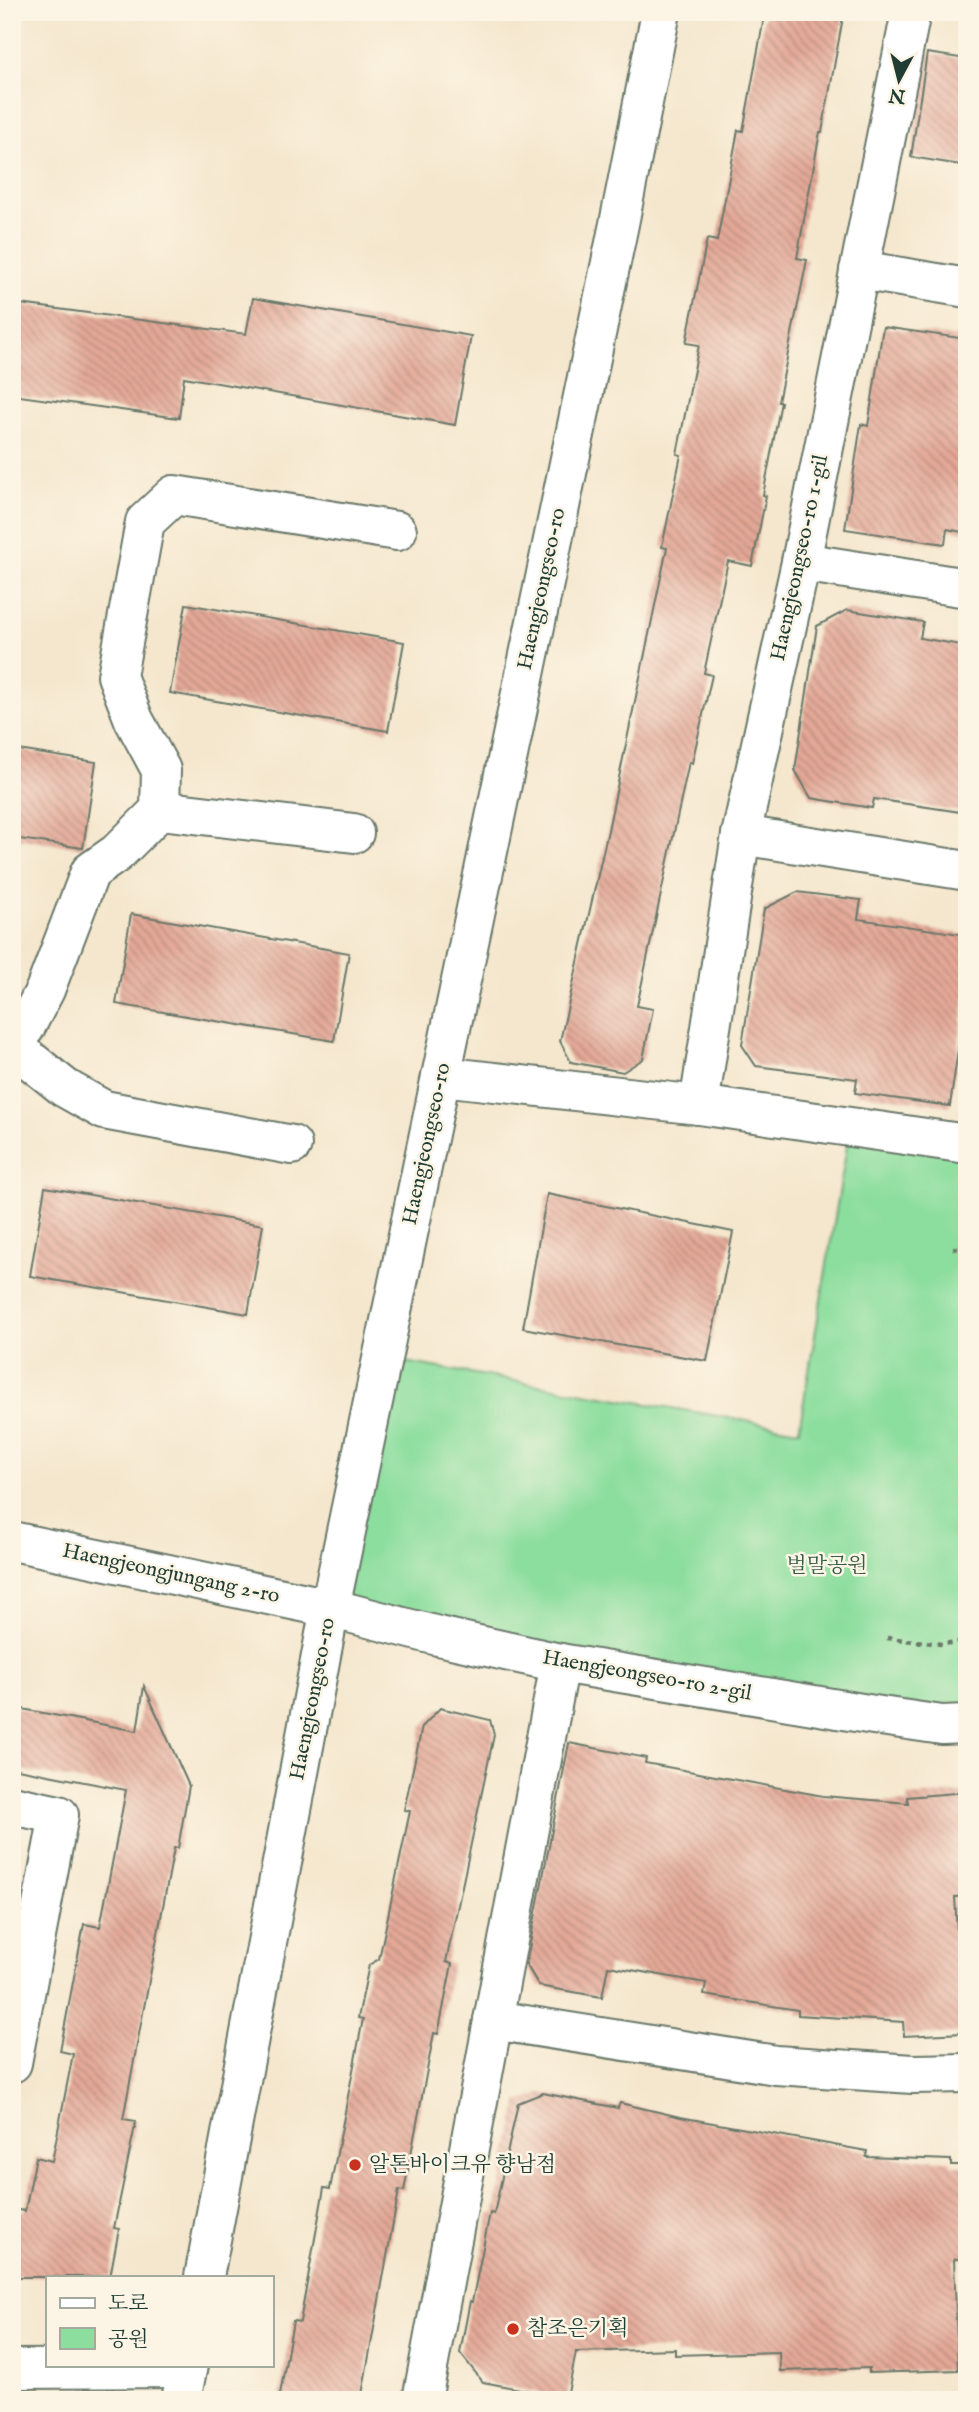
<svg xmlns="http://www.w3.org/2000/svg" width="979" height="2412" font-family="'IM FELL English','Noto Serif KR',serif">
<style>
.park{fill:#8cde9e;stroke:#568e69;stroke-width:2}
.building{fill:url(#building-back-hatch)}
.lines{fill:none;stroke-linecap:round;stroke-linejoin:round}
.street-casing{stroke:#6a786a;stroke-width:42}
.secondary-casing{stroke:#6a786a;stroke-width:42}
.path{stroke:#6a786a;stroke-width:4.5;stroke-dasharray:5 5;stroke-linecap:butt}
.street{stroke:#fff;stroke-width:38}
.secondary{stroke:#fff;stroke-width:38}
.poi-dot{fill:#c8321e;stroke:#fcf5e5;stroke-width:2.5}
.labels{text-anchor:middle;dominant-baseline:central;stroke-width:5;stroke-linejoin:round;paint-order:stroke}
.street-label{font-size:21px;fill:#1f3d34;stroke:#fcf5e5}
.park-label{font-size:21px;fill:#355d49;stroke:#fcf5e5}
.poi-label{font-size:21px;fill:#1f3d34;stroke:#fcf5e5;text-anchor:start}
</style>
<defs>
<pattern id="building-back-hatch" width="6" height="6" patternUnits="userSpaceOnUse" patternTransform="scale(1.75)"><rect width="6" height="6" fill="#e4a897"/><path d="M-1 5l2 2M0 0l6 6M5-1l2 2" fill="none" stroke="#b88a7c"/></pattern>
</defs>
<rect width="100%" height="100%" fill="#fcf5e5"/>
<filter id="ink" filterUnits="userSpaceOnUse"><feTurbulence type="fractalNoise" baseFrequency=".0143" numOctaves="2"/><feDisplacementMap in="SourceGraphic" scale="14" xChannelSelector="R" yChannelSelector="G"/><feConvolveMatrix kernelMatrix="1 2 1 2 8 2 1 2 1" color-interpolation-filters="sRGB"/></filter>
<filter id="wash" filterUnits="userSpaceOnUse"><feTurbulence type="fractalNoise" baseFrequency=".00686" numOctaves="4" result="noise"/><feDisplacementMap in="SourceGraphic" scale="28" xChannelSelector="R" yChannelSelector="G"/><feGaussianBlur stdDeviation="1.57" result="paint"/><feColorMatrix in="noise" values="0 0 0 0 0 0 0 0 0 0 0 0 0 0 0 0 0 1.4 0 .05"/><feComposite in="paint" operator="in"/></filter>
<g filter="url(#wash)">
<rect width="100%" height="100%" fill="#f5e7ce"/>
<polygon class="park" points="850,1128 967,1144 967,1724 330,1608 382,1358 799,1430"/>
<g id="blocks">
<g class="building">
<polygon points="765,12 844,12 822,132 820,132 797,258 807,260 778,402 781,402 763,495 766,496 752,566 728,561 704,673 712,675 692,763 689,762 637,1006 653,1009 643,1059 623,1072 571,1062 560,1041 607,835 667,548 662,547 681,455 677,454 699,345 686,343 707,239 717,241 738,130 743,131"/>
<polygon points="927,53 967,59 967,166 911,157"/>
<polygon points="253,298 471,336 455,425 184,377 179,418 12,395 12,303 246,334"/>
<polygon points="883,327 967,339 967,533 947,529 945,544 845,529 861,424 868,426"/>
<polygon points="186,604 404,642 388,731 170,693"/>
<polygon points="847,610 923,622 920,638 967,646 967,813 874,799 872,808 811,798 795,770 817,626"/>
<polygon points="12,749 96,762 83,848 12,838"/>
<polygon points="797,892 861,900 858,919 967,935 967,987 950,1106 855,1093 857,1079 756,1066 742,1045 764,909"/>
<polygon points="131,914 349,953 334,1041 116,1004"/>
<polygon points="45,1187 263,1225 248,1314 30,1276"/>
<polygon points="547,1194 733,1232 707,1361 523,1328"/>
<polygon points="144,1686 189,1786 178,1848 174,1848 123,2119 136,2121 114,2228 119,2229 110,2277 12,2277 12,2209 25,2211 36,2157 52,2161 73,2054 60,2051 84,1924 100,1927 126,1790 12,1768 12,1707 137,1731"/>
<polygon points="440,1708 490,1720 494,1735 446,1962 452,1964 438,2034 434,2033 404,2191 399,2190 361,2400 279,2400 293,2321 300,2322 324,2188 330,2189 363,2019 358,2018 369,1965 379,1959 410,1811 404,1810 422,1727"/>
<polygon points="569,1743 646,1758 645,1763 823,1796 908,1803 907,1797 967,1792 967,1896 955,1897 963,2033 904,2036 903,2022 798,2015 798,2010 704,1995 706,1983 608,1966 602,1997 539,1986 526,1964"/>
<polygon points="543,2093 618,2108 620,2103 680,2117 867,2151 866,2157 951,2160 951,2165 967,2165 967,2259 954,2259 958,2370 869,2373 869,2368 780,2371 779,2352 675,2355 675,2349 576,2352 567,2398 483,2382 460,2353 470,2301 472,2302 490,2213 494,2214 518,2103"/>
</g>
</g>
</g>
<g filter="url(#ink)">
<use href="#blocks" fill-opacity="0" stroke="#6a786a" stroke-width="2"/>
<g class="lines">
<defs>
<g id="street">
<polyline points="859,270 967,288"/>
<polyline points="801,562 967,588"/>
<polyline points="160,810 354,833"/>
<polyline points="741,835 967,871"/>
<polyline points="12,1031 25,1028 45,990 90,872 117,853 160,810 161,770 134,720 117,676 145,522 174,495 397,531"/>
<polyline points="12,1043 20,1052 65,1088 104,1110 292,1145"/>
<polyline points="441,1076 699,1105 967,1144"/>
<polyline points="699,1105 741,835 801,562 911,12"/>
<polyline points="330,1608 438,1636 560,1663 874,1715 942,1725 967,1724"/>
<polyline points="12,1805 59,1815 12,2063"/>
<polyline points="493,2020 776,2065 913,2074 967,2073"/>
<polyline points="12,2369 187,2368"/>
<polyline points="422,2400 560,1663"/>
</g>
<g id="secondary">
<polyline points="12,1541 330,1608"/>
<polyline points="204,2277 330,1608 619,224 661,12"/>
<polyline points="181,2400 188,2365"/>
</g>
</defs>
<use href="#street" class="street-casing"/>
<use href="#secondary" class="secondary-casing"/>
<g class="path">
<polyline points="953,1248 967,1250"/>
<polyline points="887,1638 942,1644 967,1641"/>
</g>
<use href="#street" class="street"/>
<use href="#secondary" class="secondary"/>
</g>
</g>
<g class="poi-dot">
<circle cx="355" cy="2165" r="7"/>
<circle cx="513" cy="2329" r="7"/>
</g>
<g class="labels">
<g class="street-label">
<text transform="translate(800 558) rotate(-78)">Haengjeongseo-ro 1-gil</text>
<text transform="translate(542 589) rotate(-78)">Haengjeongseo-ro</text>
<text transform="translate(427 1144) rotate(-78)">Haengjeongseo-ro</text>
<text transform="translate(171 1574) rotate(12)">Haengjeongjungang 2-ro</text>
<text transform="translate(647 1676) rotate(10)">Haengjeongseo-ro 2-gil</text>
<text transform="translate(313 1699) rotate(-79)">Haengjeongseo-ro</text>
</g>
<g class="park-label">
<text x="827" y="1566">벌말공원</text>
</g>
<g class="poi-label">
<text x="369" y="2165">알톤바이크유 향남점</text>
<text x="527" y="2329">참조은기획</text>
</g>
</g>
<rect width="979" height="2412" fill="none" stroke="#fcf5e5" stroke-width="42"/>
<rect x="46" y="2276" width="228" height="91" fill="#fcf5e5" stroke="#a4ab9e" stroke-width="2"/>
<rect x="60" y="2298" width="35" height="10" fill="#ffffff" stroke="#a4ab9e" stroke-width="2"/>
<text x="108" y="2310" font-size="21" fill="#1f3d34">도로</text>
<rect x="60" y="2328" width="35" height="21" fill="#8cde9e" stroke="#a4ab9e" stroke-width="2"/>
<text x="108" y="2346" font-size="21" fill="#1f3d34">공원</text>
<g transform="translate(899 80) rotate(187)" stroke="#fcf5e5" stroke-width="5" paint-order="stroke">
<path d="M0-5L12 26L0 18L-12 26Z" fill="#1f3d34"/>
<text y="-10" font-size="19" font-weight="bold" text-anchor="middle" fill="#1f3d34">N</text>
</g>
</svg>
